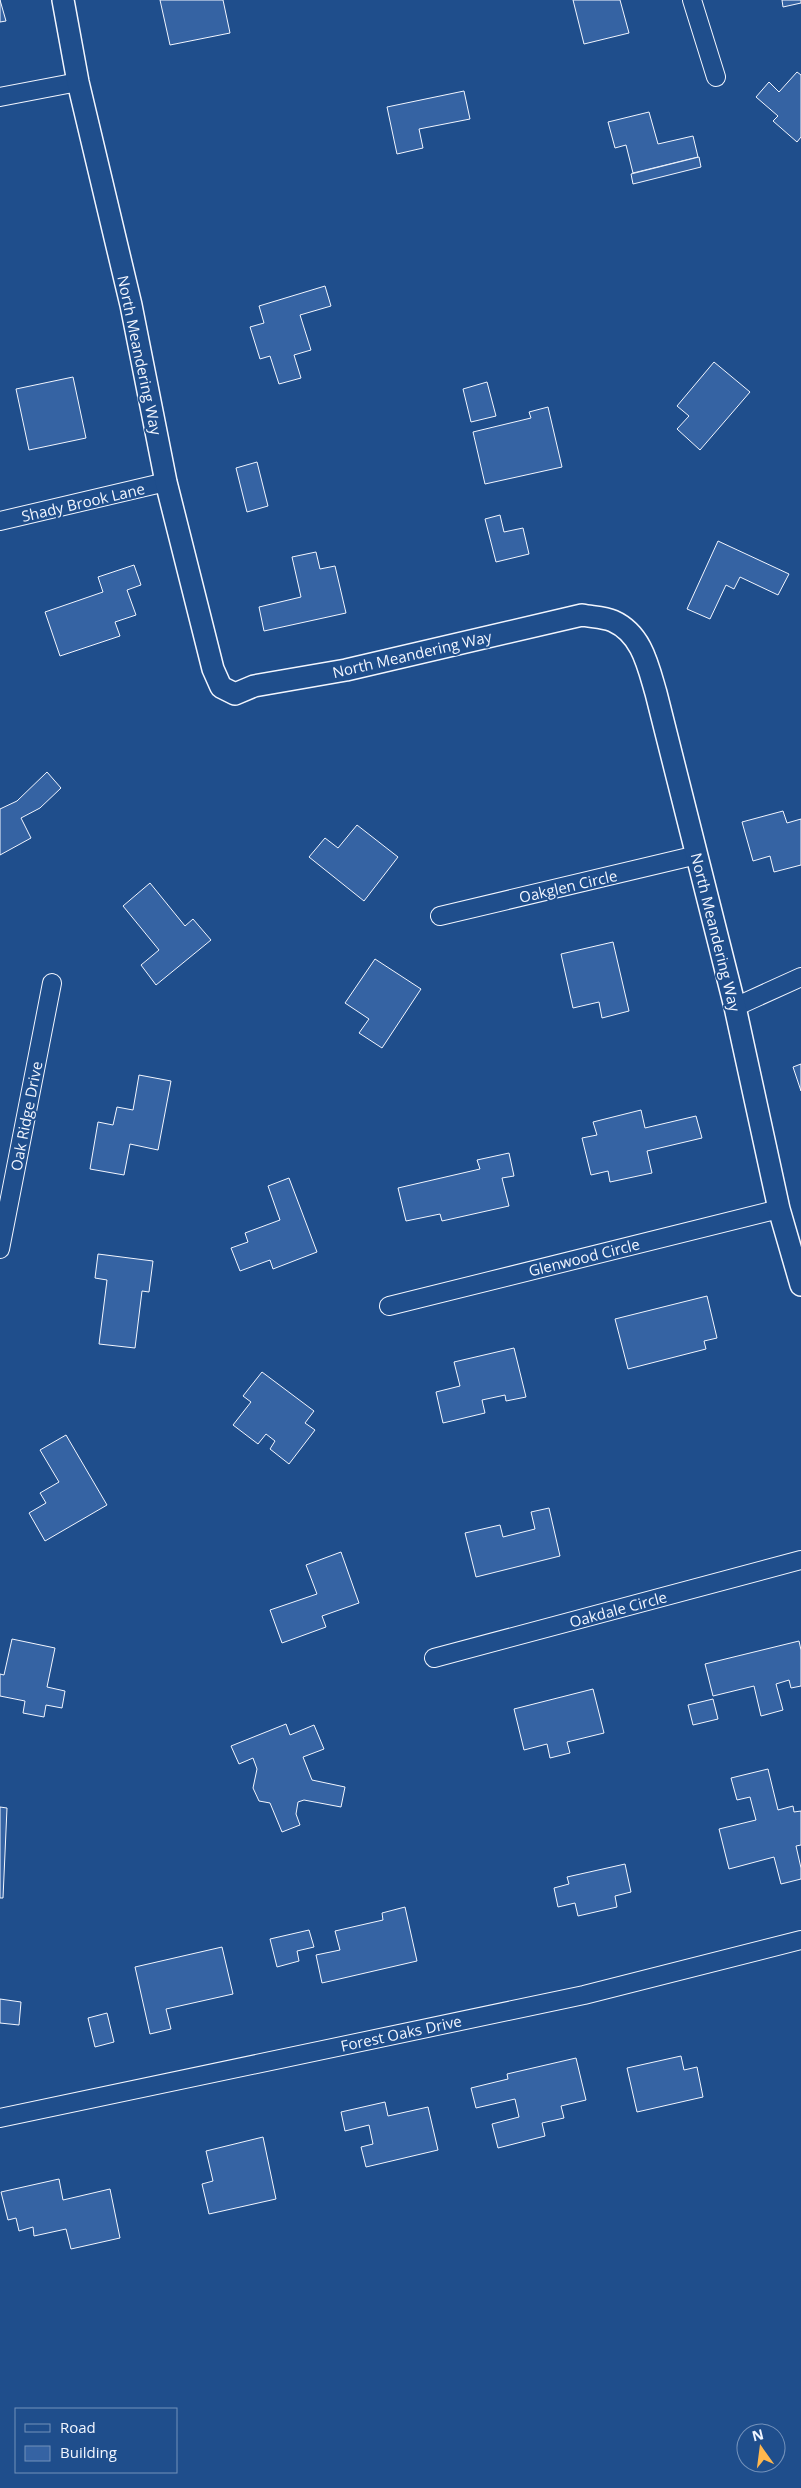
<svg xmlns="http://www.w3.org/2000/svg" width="801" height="2488" font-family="'Open Sans',sans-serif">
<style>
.building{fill:#3563a3;stroke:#f2f6ff}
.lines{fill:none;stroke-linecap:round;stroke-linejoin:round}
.minor-casing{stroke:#f2f6ff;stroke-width:20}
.tertiary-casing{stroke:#f2f6ff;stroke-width:24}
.minor{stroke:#1f4e8c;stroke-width:18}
.tertiary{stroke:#1f4e8c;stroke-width:21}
.labels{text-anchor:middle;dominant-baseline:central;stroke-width:4;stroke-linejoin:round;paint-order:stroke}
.street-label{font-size:15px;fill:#f2f6ff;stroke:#1f4e8c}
</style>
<rect width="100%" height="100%" fill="#1f4e8c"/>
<g class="building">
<polygon points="0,0 6,21 0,22"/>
<polygon points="160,0 223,0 230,33 170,45"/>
<polygon points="573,0 620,0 629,33 584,44"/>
<polygon points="782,0 801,0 801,3 783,7"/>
<polygon points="797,72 801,75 801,137 797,142 773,121 778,116 756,97 769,82 779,92"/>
<polygon points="464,91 470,119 419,129 423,148 397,154 387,107"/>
<polygon points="649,112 658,144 693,136 698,157 633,173 626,145 615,148 608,122"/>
<polygon points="699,157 701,167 633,184 631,174"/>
<polygon points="325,286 331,306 300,315 311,350 294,355 301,378 279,384 270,356 260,359 250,327 264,323 259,306"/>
<polygon points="714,362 750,392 700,450 677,429 689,416 677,406"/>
<polygon points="73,377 86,438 29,450 16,389"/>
<polygon points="487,382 496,416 471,422 463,389"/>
<polygon points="548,407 562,467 485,484 473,432 531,418 529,412"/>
<polygon points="257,462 268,506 247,512 236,468"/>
<polygon points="500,515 504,532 523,528 529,554 496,562 485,519"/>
<polygon points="718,541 789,574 778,595 740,577 734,589 726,585 710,619 687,609"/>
<polygon points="316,552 320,569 335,566 346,613 264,631 259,607 301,597 292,557"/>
<polygon points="134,565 141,585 127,590 136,615 115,622 120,636 60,656 45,612 103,592 98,577"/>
<polygon points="47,772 61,788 40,808 21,818 31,838 0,855 0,809 17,801"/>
<polygon points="783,811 787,823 801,819 801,865 774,872 770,856 753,861 742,822"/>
<polygon points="357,825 398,857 364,901 309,857 325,838 338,848"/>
<polygon points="150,883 185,926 193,919 211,940 156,985 141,965 159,950 123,906"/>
<polygon points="613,942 629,1011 602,1018 599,1002 573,1008 561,954"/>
<polygon points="375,959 421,989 382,1048 359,1033 369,1019 345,1003"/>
<polygon points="801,1064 801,1091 793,1067"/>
<polygon points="139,1075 171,1081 158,1150 130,1144 124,1175 90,1169 98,1122 113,1125 117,1107 133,1110"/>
<polygon points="641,1110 645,1128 696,1116 702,1138 647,1151 652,1173 610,1182 608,1171 591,1175 582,1138 597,1135 593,1122"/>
<polygon points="509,1153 514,1176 502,1178 509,1206 442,1221 440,1214 406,1221 398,1188 480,1169 477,1160"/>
<polygon points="289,1178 317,1252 273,1269 270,1260 240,1271 231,1248 248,1242 245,1233 280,1220 268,1186"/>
<polygon points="98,1254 153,1261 149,1292 142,1291 135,1348 99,1344 107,1280 95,1278"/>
<polygon points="707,1296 717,1338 704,1341 706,1349 628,1369 615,1319"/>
<polygon points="514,1348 526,1397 506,1401 505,1395 482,1400 485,1413 443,1423 436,1392 460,1386 454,1362"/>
<polygon points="262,1372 314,1411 305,1423 315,1430 289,1464 270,1449 275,1441 266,1434 258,1444 233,1425 251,1402 243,1396"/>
<polygon points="66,1435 107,1505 45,1541 29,1513 46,1503 40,1493 59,1482 40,1450"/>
<polygon points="549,1508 560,1556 476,1577 465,1533 500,1525 503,1537 535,1529 531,1512"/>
<polygon points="341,1552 359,1603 322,1616 326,1627 282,1643 270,1610 317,1594 306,1565"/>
<polygon points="12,1639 55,1648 47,1687 65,1691 62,1708 46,1705 44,1717 23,1713 25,1701 0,1696 0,1674 4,1675"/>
<polygon points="799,1641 801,1650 801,1686 791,1688 789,1680 776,1684 783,1710 761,1716 754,1686 713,1696 705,1664"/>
<polygon points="593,1689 604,1733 567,1742 570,1753 550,1758 547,1744 524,1750 514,1709"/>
<polygon points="713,1699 718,1719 693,1725 688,1705"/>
<polygon points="286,1724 290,1735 314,1725 324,1749 303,1757 312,1780 345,1787 341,1807 304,1800 298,1802 296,1814 300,1825 282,1832 270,1803 259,1801 253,1788 257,1769 253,1758 239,1764 231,1746"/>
<polygon points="768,1769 778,1810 793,1806 794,1812 801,1811 801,1845 796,1846 801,1868 801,1879 781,1884 774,1857 729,1869 719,1829 756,1820 750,1797 737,1800 731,1778"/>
<polygon points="0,1807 7,1808 3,1898 0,1898"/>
<polygon points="625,1864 631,1892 615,1896 617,1907 578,1916 575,1903 558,1907 554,1888 569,1884 567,1877"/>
<polygon points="405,1907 417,1961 322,1983 316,1955 340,1950 335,1931 383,1920 382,1913"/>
<polygon points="309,1930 314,1947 297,1951 299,1961 277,1967 270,1939"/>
<polygon points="222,1947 233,1994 166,2009 171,2029 150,2034 135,1967"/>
<polygon points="0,1999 21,2002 19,2025 0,2023"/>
<polygon points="107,2013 114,2042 95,2047 88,2018"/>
<polygon points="681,2056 684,2070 697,2067 703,2097 637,2112 627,2068"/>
<polygon points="576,2058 586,2100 561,2106 564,2118 542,2123 545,2136 498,2148 492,2124 519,2117 515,2099 476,2108 471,2088 508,2079 507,2074"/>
<polygon points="385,2102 388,2116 428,2107 438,2150 366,2167 361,2147 373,2144 369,2125 345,2131 341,2112"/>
<polygon points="263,2137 276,2199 209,2214 202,2184 213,2181 206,2151"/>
<polygon points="59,2179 63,2200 110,2189 120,2238 71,2249 66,2229 34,2236 33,2227 19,2231 16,2218 8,2220 1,2192"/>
</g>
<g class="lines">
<defs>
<g id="minor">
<polyline points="692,0 716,77"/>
<polyline points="0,97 78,82"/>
<polyline points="0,521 166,482"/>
<polyline points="440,916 697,855"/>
<polyline points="735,1007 801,977"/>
<polyline points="0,1249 52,983"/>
<polyline points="389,1306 779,1209"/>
<polyline points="434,1658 801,1560"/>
<polyline points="0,2118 584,1995 801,1940"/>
</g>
<path id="tertiary" d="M63 0 78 82 131 305 166 482 213 669 221 687 235 694 254 686 346 670 582 615C592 617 604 617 613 621 642 634 648 666 656 693L735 1007 779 1209 801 1285"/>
</defs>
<use href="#minor" class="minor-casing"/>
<use href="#tertiary" class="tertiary-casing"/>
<use href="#minor" class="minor"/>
<use href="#tertiary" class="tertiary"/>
</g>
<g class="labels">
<g class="street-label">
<text transform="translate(140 355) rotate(78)">North Meandering Way</text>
<text transform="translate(83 502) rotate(-13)">Shady Brook Lane</text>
<text transform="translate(412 654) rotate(-13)">North Meandering Way</text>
<text transform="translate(568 886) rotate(-13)">Oakglen Circle</text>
<text transform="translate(716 932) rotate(76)">North Meandering Way</text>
<text transform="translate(26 1116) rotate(-79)">Oak Ridge Drive</text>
<text transform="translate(584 1257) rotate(-14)">Glenwood Circle</text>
<text transform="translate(618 1609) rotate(-15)">Oakdale Circle</text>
<text transform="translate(401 2033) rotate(-12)">Forest Oaks Drive</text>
</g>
</g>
<rect x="15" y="2408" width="162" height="65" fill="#1f4e8c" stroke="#7391ba"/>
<rect x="25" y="2424" width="25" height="8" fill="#1f4e8c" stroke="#7391ba"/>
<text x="60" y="2433" font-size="15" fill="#f2f6ff">Road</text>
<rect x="25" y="2446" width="25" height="15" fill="#3563a3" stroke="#7391ba"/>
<text x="60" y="2458" font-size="15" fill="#f2f6ff">Building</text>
<g transform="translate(761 2448) rotate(346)"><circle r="24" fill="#1f4e8c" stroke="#7391ba"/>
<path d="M0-4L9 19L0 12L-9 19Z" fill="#ffb74d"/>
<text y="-8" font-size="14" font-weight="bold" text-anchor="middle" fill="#f2f6ff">N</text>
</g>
</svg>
